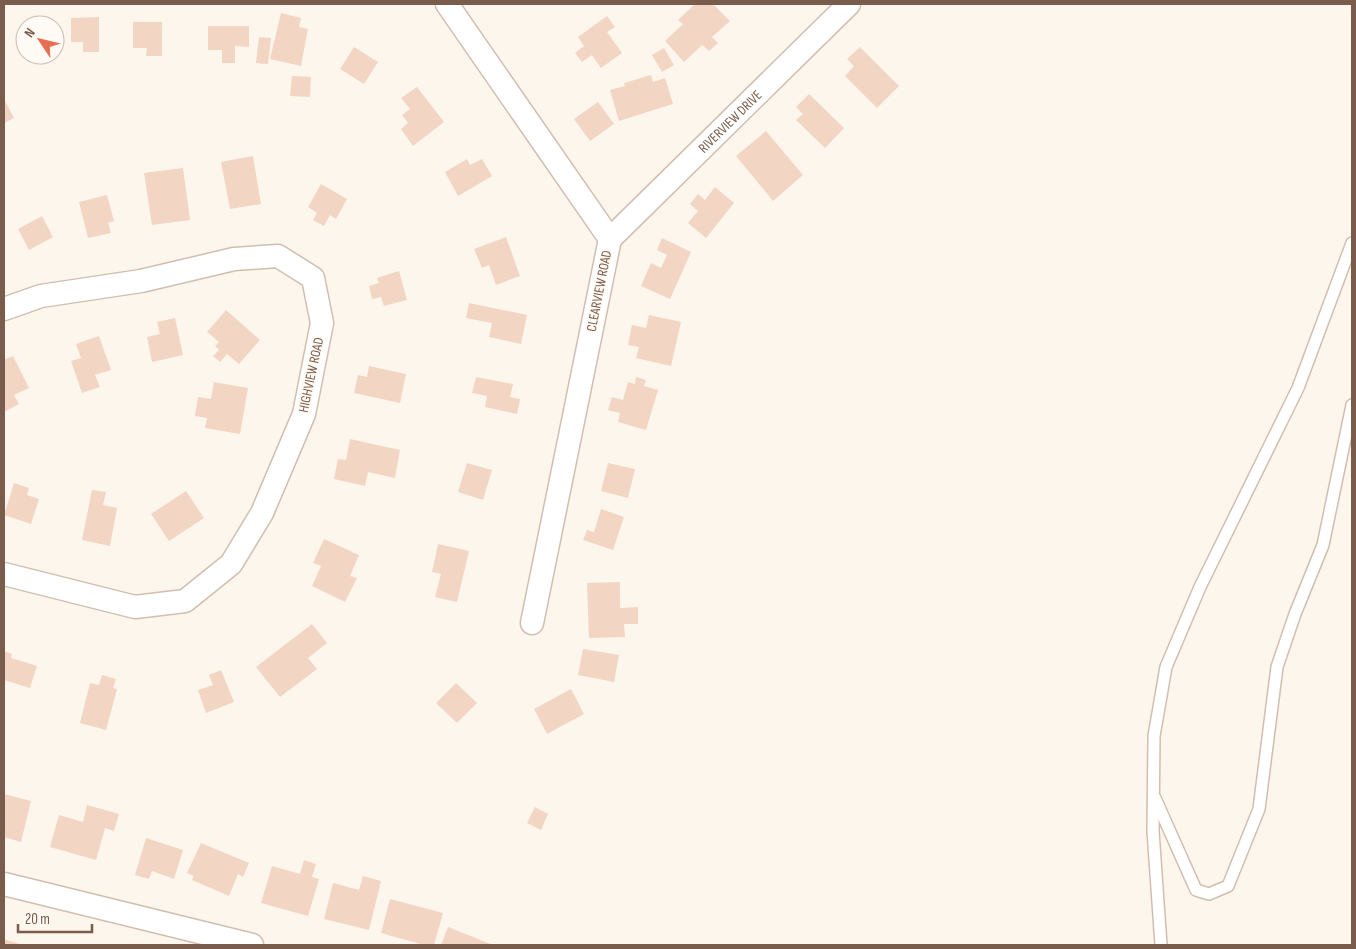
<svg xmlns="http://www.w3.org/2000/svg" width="1356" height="949" font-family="'Sofia Sans Condensed',sans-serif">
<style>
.building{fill:#f3d5c3}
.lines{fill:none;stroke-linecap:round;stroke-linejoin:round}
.service-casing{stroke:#d1beb0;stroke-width:14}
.minor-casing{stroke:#d1beb0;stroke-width:25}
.service{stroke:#fff;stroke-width:11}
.minor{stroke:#fff;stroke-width:22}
.labels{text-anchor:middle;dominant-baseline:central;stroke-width:4;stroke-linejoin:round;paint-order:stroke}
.street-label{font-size:14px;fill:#7a5c4d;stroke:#fffaf3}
</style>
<rect width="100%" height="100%" fill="#fdf6ec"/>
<g class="building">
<polygon points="695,4 713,4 730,21 712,37 718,43 709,51 702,45 684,62 665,41 683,24 678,20"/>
<polygon points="281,13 301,18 299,27 308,29 301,66 270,59"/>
<polygon points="607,16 615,27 607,32 622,53 601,68 592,55 582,62 575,53 584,46 578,37"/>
<polygon points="99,17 99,52 83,52 83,42 71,42 71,18"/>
<polygon points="133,22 162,22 162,56 146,56 147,48 133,48"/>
<polygon points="208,26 249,26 249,47 235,46 235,63 222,63 222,50 208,50"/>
<polygon points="259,37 271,38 268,64 256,63"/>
<polygon points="354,47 378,62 364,84 340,69"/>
<polygon points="860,47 899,86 877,108 845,76 854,66 847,59"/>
<polygon points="664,48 674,65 662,72 652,55"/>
<polygon points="651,75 653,82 665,78 673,104 619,121 610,90 625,86 624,83"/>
<polygon points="292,76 311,77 310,97 290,96"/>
<polygon points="417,87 444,122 413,146 401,129 408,123 402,115 410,109 401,98"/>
<polygon points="809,94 844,128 825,148 796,120 803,114 796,107"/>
<polygon points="4,99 14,118 4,123"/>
<polygon points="598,102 614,124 590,141 574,119"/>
<polygon points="766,131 803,175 773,201 736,156"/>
<polygon points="253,156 261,204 230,209 221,162"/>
<polygon points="467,159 470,165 482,159 492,176 458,196 445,172"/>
<polygon points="183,168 190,220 152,225 144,173"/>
<polygon points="321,184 347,199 336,219 330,215 324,226 313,220 317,213 308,207"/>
<polygon points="715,187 734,203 706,238 688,223 698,211 690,204 698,194 705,200"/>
<polygon points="107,195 114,221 108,223 111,233 88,238 79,202"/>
<polygon points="42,216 53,237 29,250 18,229"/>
<polygon points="506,237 520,276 496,285 489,265 482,268 474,249"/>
<polygon points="662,238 691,252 670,299 641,286 651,263 661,268 667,255 657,250"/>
<polygon points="399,271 407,300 384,306 381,297 372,299 369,286 379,283 377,278"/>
<polygon points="469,303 527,315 521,344 489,337 492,323 466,318"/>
<polygon points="226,310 260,340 239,364 227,354 220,362 213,356 219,350 215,346 219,342 207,332"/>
<polygon points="649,315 681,322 671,366 636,358 639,347 628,345 632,325 646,328"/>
<polygon points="175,318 183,355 152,362 147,337 160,334 157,322"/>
<polygon points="99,336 111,370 95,375 100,387 82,393 71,361 81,358 76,344"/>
<polygon points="13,356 29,388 14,395 19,404 4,412 4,360"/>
<polygon points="369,366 406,374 400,403 354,393 358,375 367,377"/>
<polygon points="476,377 513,384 510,397 520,399 517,414 485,407 487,396 472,393"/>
<polygon points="636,377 646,380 644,386 658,390 646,430 618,422 620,413 608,410 612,397 623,400 628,382 635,384"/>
<polygon points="214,382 248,388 240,434 205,428 207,418 195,416 198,397 211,399"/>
<polygon points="350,439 400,450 395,478 368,472 365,486 334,479 338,459 346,460"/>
<polygon points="467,463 492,470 483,500 458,492"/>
<polygon points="608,463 635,469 628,498 601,491"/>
<polygon points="14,483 29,488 27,495 39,499 31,524 4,515"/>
<polygon points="92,490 106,492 103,505 117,508 110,546 82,540"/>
<polygon points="186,491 204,518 169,541 151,514"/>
<polygon points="601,509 624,517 613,550 583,540 587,530 594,532"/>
<polygon points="324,539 359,555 350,576 357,578 345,602 312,586 321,566 313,563"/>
<polygon points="438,544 469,551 457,602 435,597 441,574 432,572"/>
<polygon points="620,582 620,608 638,607 638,624 624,624 625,637 589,638 587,583"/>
<polygon points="312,624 327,643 308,658 317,669 280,697 256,667"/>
<polygon points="583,649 619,655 614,682 578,675"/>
<polygon points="4,651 12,654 11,658 37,666 30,688 4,680"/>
<polygon points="221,670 234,702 206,713 198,690 213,685 209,675"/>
<polygon points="102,675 116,679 113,688 117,689 106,730 80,723 90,683 99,685"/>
<polygon points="456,683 477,703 457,723 436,703"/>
<polygon points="571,689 584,714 547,734 534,709"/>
<polygon points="4,794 31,801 21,842 4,837"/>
<polygon points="87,805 119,814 114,831 105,828 96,860 50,847 59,815 83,822"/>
<polygon points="535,807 548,814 541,830 527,823"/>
<polygon points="146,838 183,850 174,879 152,871 149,879 135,875"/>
<polygon points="201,843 249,863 243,877 238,874 229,896 192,880 194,876 187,873"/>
<polygon points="304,860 316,864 312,877 319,879 308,916 261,903 272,866 300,874"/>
<polygon points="363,876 381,881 369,930 324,919 333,883 359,890"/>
<polygon points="390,899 443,913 434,945 424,945 381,933"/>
<polygon points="448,927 493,945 441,945"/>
<polygon points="4,939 23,945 4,945"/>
</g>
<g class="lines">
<defs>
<g id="service">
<polyline points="1155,798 1196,890 1209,894 1228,886 1259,809 1277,667 1295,614 1323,545 1352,405"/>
<polyline points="1161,945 1153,831 1154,736 1166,667 1200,587 1298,388 1352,243"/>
</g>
<g id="minor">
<polyline points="447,4 610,239 532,623"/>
<path id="s1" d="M610 239 849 4"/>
<polyline points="4,309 41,296 141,281 234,259 278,256 313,278 322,323 304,414 262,513 231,564 185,601 135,607 4,574"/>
<polyline points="4,884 252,945"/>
</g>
</defs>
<use href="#service" class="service-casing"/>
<use href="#minor" class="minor-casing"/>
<use href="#service" class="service"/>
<use href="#minor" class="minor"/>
</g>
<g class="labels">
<g class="street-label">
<text stroke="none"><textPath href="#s1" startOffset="168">RIVERVIEW DRIVE</textPath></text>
<text transform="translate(599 291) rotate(-79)">CLEARVIEW ROAD</text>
<text transform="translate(311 375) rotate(-78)">HIGHVIEW ROAD</text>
</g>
</g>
<rect width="1356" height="949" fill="none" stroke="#7a5c4d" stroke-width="10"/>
<g transform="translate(40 40) rotate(305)"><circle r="24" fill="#fffaf3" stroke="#cabbb1"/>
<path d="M0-4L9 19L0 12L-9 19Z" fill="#e76f51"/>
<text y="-8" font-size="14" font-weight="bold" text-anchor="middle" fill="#7a5c4d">N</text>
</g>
<path d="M18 924v8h74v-8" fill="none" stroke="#7a5c4d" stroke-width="2.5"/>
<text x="25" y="924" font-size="15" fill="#7a5c4d" stroke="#fffaf3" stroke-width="4" paint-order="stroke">20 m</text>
</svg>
